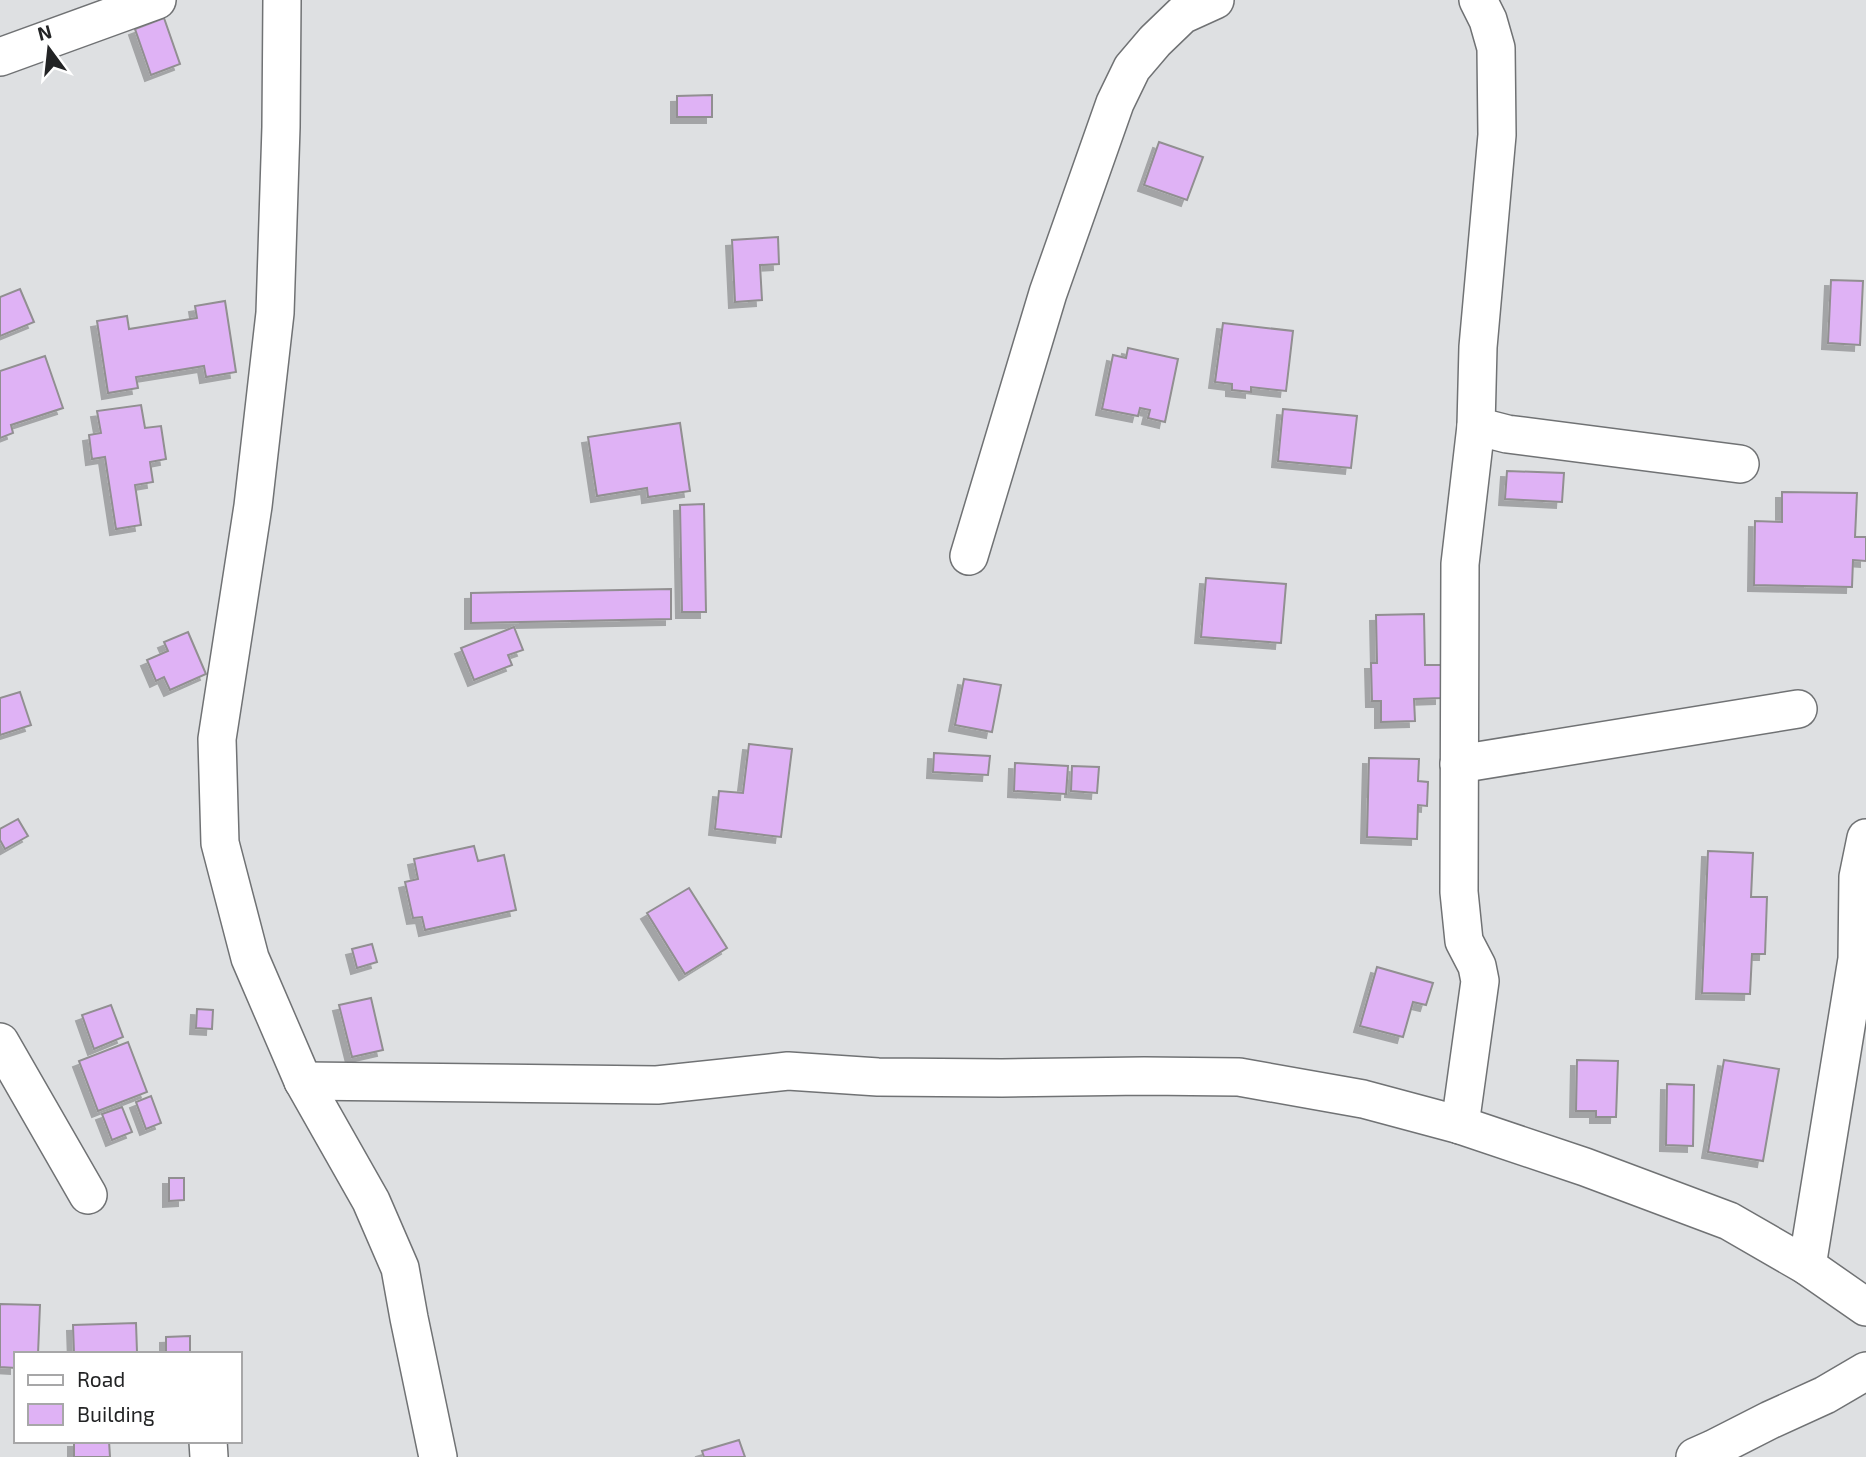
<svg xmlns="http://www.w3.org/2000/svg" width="1866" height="1457" font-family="'Exo 2',sans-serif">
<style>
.building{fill:#dfb2f5;stroke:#918f91;stroke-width:2;filter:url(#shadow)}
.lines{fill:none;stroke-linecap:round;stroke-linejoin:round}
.minor-casing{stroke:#707274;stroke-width:40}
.minor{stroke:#fff;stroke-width:37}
</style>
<defs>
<filter id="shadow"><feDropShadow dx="-6" dy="6" stdDeviation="0" flood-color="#0004"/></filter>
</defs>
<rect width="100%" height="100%" fill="#dee0e2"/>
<g class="building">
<polygon points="164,18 180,64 151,75 135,29"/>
<polygon points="712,95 712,117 677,117 677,96"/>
<polygon points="1159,142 1203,157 1187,200 1144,185"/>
<polygon points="778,237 779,264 760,265 762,300 735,302 732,240"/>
<polygon points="1831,280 1863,281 1860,345 1828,343"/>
<polygon points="20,289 34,322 0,336 0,297"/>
<polygon points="225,301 236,372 206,377 204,366 136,377 138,388 108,393 97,321 127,316 129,329 197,318 195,306"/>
<polygon points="1223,323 1293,331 1286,391 1251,387 1251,392 1232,390 1232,384 1215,382"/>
<polygon points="1128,348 1178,359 1165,422 1148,418 1150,410 1140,408 1138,416 1102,409 1113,355 1126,358"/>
<polygon points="45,356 63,408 11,425 13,433 0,438 0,371"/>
<polygon points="141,405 145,428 161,426 166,459 150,462 153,482 135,485 141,525 116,529 105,457 92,459 89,435 101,433 97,411"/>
<polygon points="1283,409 1357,416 1351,468 1278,461"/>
<polygon points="680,423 690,491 648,497 647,488 597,496 588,437"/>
<polygon points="1507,471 1564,473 1562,502 1505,499"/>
<polygon points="1782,492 1857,493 1855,537 1866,537 1866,561 1853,560 1852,587 1754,585 1755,521 1782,522"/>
<polygon points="704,504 706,612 682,612 680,505"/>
<polygon points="1206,578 1286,584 1281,643 1201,637"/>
<polygon points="671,589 671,619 471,623 471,593"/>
<polygon points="1424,614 1425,665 1441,665 1441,698 1414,699 1415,721 1381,722 1381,701 1372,701 1371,663 1377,663 1376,615"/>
<polygon points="514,627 523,650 508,655 512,665 474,680 461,648"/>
<polygon points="188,632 206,674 170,690 164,677 156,681 147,660 168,651 164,642"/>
<polygon points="964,679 1001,685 992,732 955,725"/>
<polygon points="20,692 31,725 0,735 0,698"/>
<polygon points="749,744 792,749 781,837 715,829 719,791 743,793"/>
<polygon points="934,753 990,756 988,775 933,772"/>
<polygon points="1369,758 1419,759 1418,781 1428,782 1427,806 1418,805 1417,839 1367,837"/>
<polygon points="1015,763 1068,766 1066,794 1014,791"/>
<polygon points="1072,766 1099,767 1097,793 1071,791"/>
<polygon points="18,819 28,836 5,849 0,840 0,829"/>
<polygon points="474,846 478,861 504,855 516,910 425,930 422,917 413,918 405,882 418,879 414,859"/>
<polygon points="1708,851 1753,853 1751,897 1767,897 1765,954 1752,954 1750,994 1702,993"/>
<polygon points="689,888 727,948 685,974 647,913"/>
<polygon points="372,944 377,962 357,968 352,949"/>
<polygon points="1377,967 1433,983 1426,1005 1413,1002 1403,1037 1360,1026"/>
<polygon points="371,998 383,1050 352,1057 339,1005"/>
<polygon points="111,1005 123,1037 94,1049 82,1015"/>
<polygon points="197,1009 213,1010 212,1029 196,1028"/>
<polygon points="128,1042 147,1092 98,1111 79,1061"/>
<polygon points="1577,1060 1618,1061 1616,1117 1596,1117 1596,1111 1576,1111"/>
<polygon points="1724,1060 1779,1069 1763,1161 1708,1152"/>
<polygon points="1667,1084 1694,1085 1693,1146 1666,1145"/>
<polygon points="151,1096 161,1123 146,1129 136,1102"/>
<polygon points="122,1107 132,1132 112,1140 102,1114"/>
<polygon points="169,1178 184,1178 184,1200 169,1201"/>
<polygon points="0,1304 40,1305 38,1354 16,1354 16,1368 0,1367"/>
<polygon points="136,1323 137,1352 144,1352 144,1354 74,1354 73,1325"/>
<polygon points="190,1336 190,1354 166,1354 166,1337"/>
<polygon points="739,1440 745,1457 704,1457 702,1451"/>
<polygon points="74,1441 109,1441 110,1457 74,1457"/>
</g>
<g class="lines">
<defs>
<g id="minor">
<polyline points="282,0 281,127 275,313 253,506 217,739 220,843 250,958 303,1081 371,1201 400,1268 409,1318 438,1457"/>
<polyline points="1478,0 1488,20 1496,48 1497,135 1478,347 1476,426 1507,434 1740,464"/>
<polyline points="0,57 157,0"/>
<polyline points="969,556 1048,293 1115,103 1132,68 1155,41 1182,15 1215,0"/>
<polyline points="1459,764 1798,709"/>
<polyline points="0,1042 88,1195"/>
<polyline points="303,1081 657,1085 788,1071 878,1077 1002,1078 1144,1076 1239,1077 1363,1099 1460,1125 1585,1167 1729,1221 1807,1266 1866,1307"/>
<polyline points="1460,1125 1480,981 1477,966 1464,941 1459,892 1460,564 1476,426"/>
<polyline points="1807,1266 1857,959 1858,877 1866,838"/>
<polyline points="208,1441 209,1457"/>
<polyline points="1695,1457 1713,1449 1770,1420 1825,1395 1866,1371"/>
</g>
</defs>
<use href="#minor" class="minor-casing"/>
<use href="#minor" class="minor"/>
</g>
<rect x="14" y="1352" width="228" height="91" fill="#ffffff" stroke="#a7a7a8" stroke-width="2"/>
<rect x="28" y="1375" width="35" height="10" fill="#ffffff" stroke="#a7a7a8" stroke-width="2"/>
<text x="77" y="1387" font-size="21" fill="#232425">Road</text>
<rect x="28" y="1404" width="35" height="21" fill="#dfb2f5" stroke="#a7a7a8" stroke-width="2"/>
<text x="77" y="1422" font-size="21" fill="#232425">Building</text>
<g transform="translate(49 49) rotate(345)" stroke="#ffffff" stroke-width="5" paint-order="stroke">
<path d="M0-5L12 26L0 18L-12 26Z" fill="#232425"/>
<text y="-10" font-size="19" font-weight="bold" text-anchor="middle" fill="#232425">N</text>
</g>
</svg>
